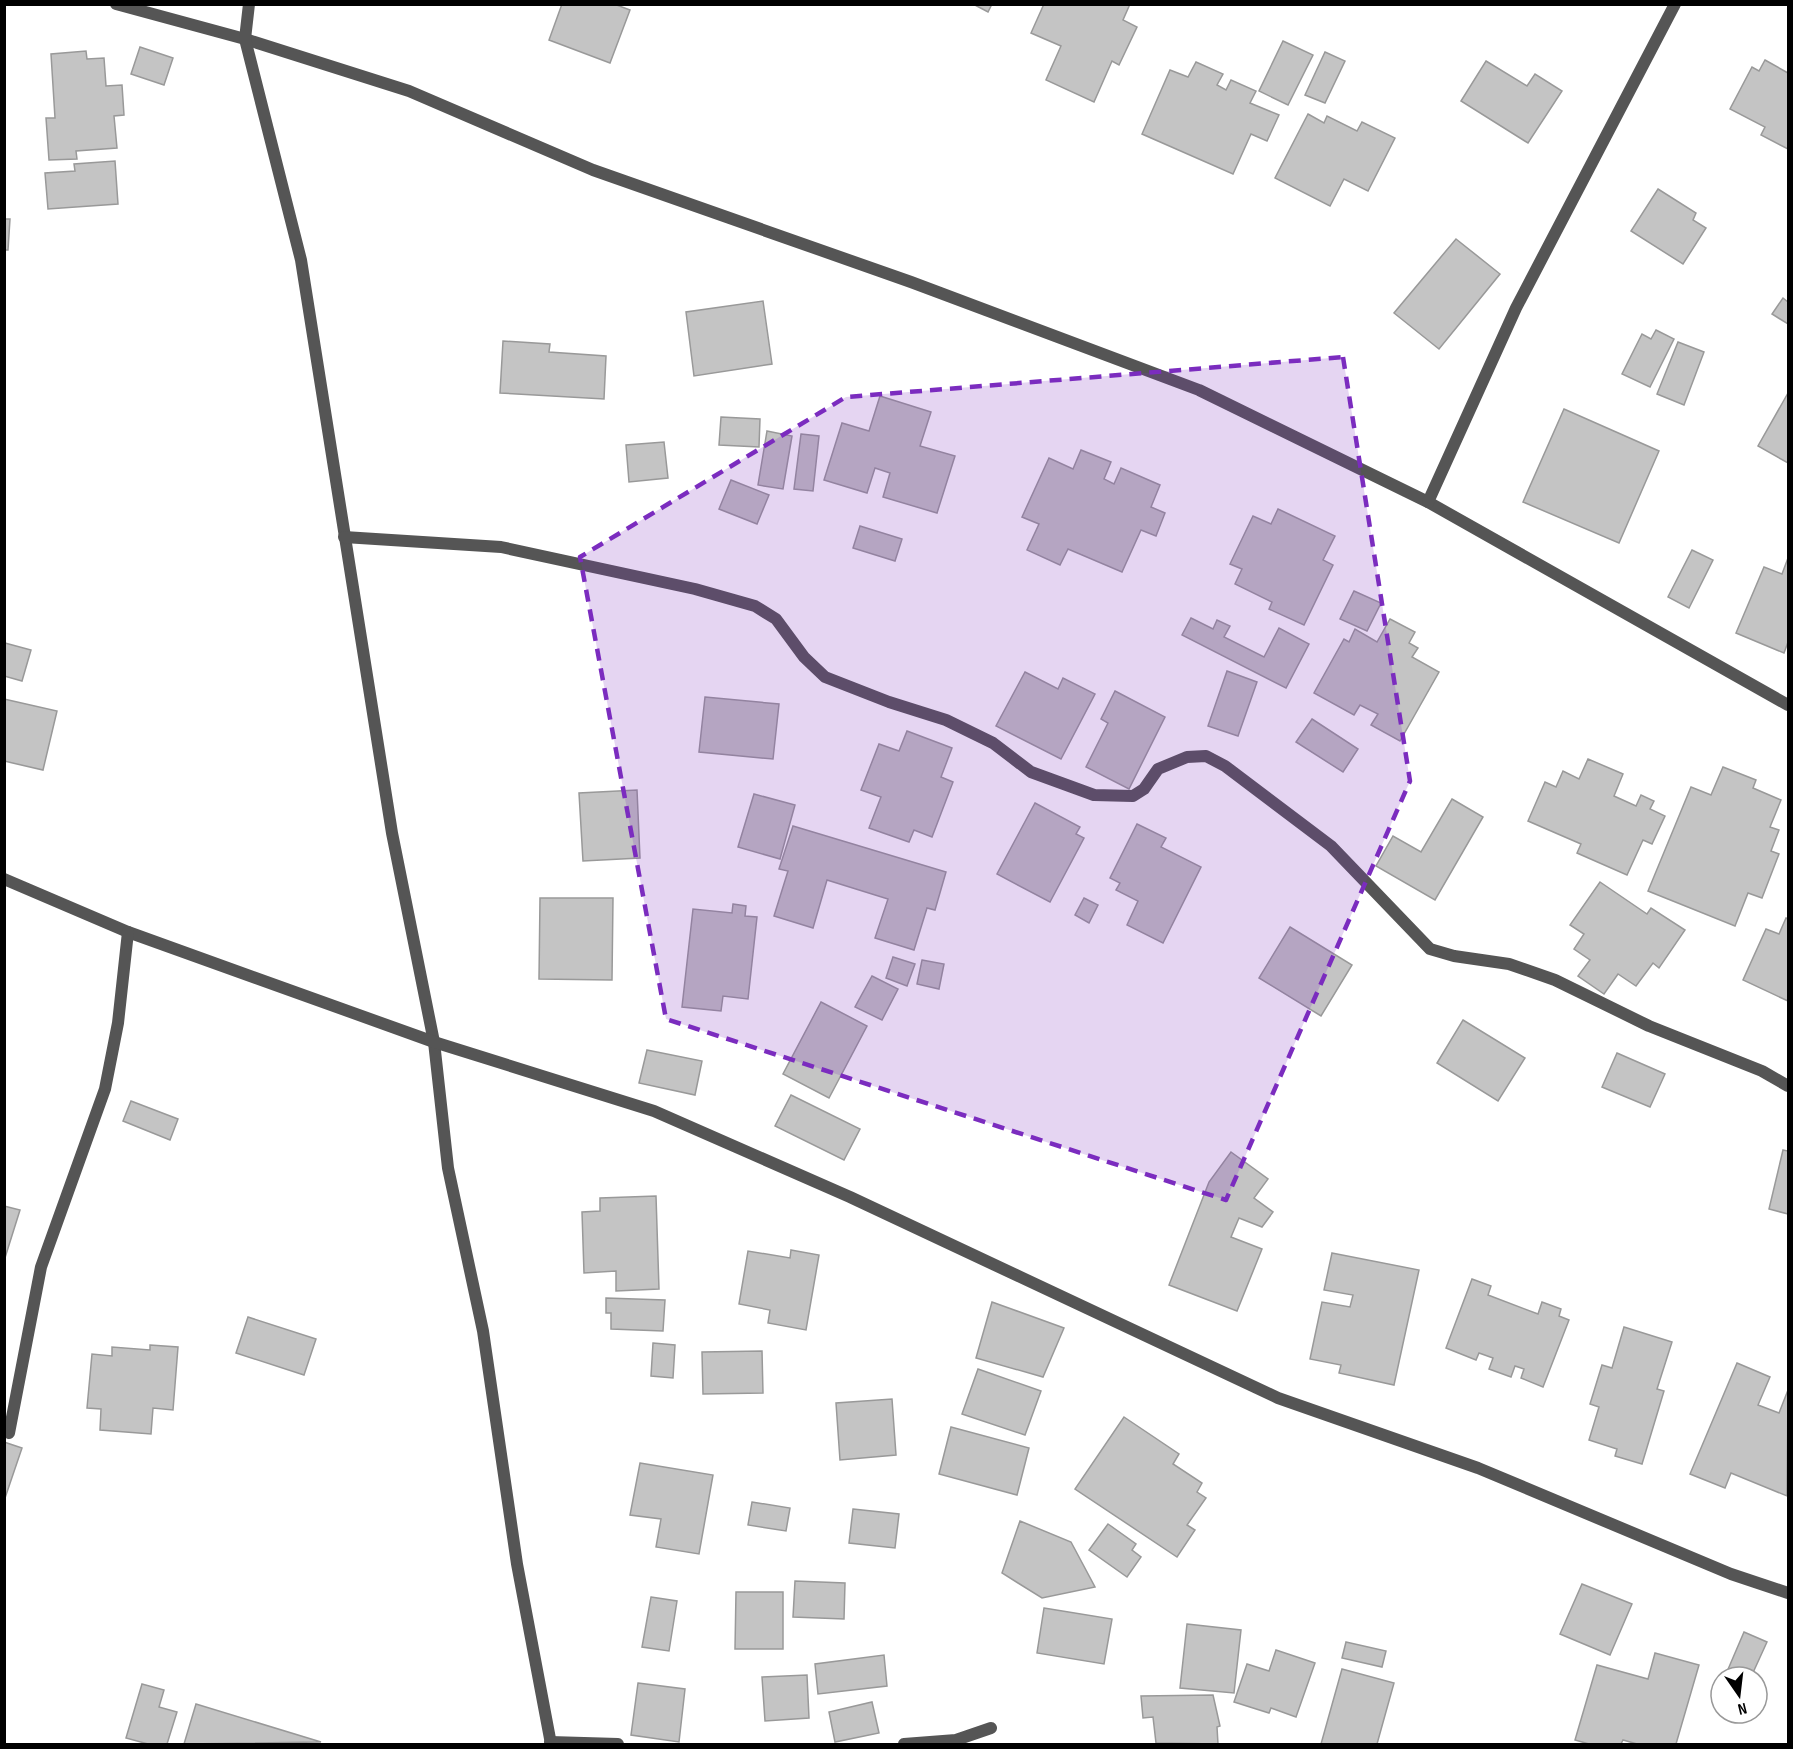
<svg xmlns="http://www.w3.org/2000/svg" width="1793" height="1749" font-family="'Sofia Sans Condensed',sans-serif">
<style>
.building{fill:#c4c4c4;stroke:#999;stroke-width:1.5}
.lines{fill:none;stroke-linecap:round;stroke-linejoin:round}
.minor{stroke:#555;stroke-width:12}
.marked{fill:#7b2cbf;fill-opacity:0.2;stroke:#7b2cbf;stroke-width:4.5;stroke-dasharray:12 8;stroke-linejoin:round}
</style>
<rect width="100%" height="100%" fill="#fff"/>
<g class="building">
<polygon points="562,4 614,4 630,10 610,63 549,40"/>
<polygon points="973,4 992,4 988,12"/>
<polygon points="1044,4 1130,4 1123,20 1137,27 1119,65 1112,61 1094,102 1046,80 1061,46 1031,33"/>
<polygon points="1283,41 1313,55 1288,105 1259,91"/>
<polygon points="140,47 173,58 164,85 131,74"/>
<polygon points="86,51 87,59 104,58 106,86 122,85 124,115 114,116 117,148 76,151 77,159 49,160 46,118 55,118 51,54"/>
<polygon points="1325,52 1345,61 1325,103 1305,95"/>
<polygon points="1765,60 1788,73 1788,149 1761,135 1765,127 1730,109 1752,67 1759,71"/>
<polygon points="1486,61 1527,86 1535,74 1562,91 1528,143 1461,101"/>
<polygon points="1196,62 1223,74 1217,85 1226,90 1231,80 1256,91 1250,103 1279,115 1267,141 1251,134 1233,174 1142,134 1170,70 1188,77"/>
<polygon points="1308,114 1324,123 1327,116 1357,131 1362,122 1395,138 1368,191 1344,179 1330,206 1275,178"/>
<polygon points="115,161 118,204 48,209 45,173 75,171 74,164"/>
<polygon points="1658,189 1696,213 1693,220 1706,228 1683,264 1631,231"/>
<polygon points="4,219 10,219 8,250 4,250"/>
<polygon points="1456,239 1500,274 1439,349 1394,313"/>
<polygon points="1783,298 1788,302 1788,324 1772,314"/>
<polygon points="763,301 772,364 694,376 686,312"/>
<polygon points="1656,330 1674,339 1650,387 1622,374 1642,334 1651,339"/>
<polygon points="503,341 550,344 549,352 606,356 604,399 500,393"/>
<polygon points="1678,342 1704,352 1684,405 1657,394"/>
<polygon points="1788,393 1788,463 1758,446"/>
<polygon points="880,396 931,412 920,446 955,456 937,513 883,497 890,473 875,468 867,493 824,480 842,423 869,431"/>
<polygon points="1564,409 1659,451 1619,543 1523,502"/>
<polygon points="721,417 760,419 759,447 719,445"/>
<polygon points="767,431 792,436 783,489 758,485"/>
<polygon points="801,434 819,436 813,491 794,489"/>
<polygon points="664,442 668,478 629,482 626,445"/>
<polygon points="1081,450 1111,462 1104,479 1114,484 1121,468 1160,485 1151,507 1165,513 1156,536 1141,530 1122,572 1068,549 1060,565 1027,550 1039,524 1022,517 1049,458 1073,469"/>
<polygon points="731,480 769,495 757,524 719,509"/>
<polygon points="1278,509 1335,536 1323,560 1333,565 1304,625 1269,609 1272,602 1235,584 1242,569 1230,564 1253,516 1271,524"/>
<polygon points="860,526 902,539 895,561 853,548"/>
<polygon points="1692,550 1713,560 1689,608 1668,597"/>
<polygon points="1788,558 1788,642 1784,653 1736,633 1764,567 1782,574"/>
<polygon points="1354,591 1381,603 1367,631 1340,619"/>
<polygon points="1191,618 1213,629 1217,620 1230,626 1224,637 1264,657 1279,628 1309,644 1286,688 1182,635"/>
<polygon points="1390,619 1415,632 1409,643 1418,648 1412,657 1439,672 1400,741 1371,725 1378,714 1360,705 1354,715 1314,693 1344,639 1349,642 1355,629 1377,642"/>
<polygon points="5,643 31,650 22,681 4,676"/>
<polygon points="1227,671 1257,682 1238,736 1208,726"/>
<polygon points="1025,672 1058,689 1063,678 1095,694 1061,759 996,726"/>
<polygon points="1115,691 1165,717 1129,789 1086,767 1108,723 1101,719"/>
<polygon points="705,697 779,704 773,759 699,752"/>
<polygon points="4,699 57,711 43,770 4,761"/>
<polygon points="1312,719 1358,749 1343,772 1296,742"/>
<polygon points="907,731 952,748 941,777 953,782 932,837 914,830 909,842 869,828 881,797 861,790 879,744 899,751"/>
<polygon points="1588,759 1623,774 1614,796 1636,806 1641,795 1654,801 1650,809 1665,816 1652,844 1643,840 1627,875 1577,853 1581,844 1528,821 1545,782 1556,787 1563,771 1579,779"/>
<polygon points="1723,767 1756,780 1753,788 1781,800 1770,827 1779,830 1771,851 1779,854 1762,898 1748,893 1735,926 1648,891 1691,787 1711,795"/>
<polygon points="637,790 640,858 583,861 579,793"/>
<polygon points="754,794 795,805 780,859 738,847"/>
<polygon points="1452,799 1483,817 1435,900 1376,866 1393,836 1421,852"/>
<polygon points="1035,803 1080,827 1076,834 1084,838 1050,902 997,874"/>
<polygon points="1137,824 1166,838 1161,847 1201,867 1163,943 1127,925 1138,901 1116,890 1120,883 1110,878"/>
<polygon points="793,826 946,872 935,910 927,908 914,950 875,938 888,899 827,880 813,928 774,916 788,871 779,869"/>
<polygon points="1600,882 1647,914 1651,908 1685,930 1659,968 1653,963 1636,986 1618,974 1604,994 1578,976 1590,960 1574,949 1584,934 1570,925"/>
<polygon points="540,898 613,898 612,980 539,979"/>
<polygon points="1084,898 1098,905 1089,923 1075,915"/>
<polygon points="733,904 746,906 745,916 757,917 748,999 723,996 721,1011 682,1007 693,909 732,913"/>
<polygon points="1786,918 1788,919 1788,1001 1743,980 1766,929 1779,934"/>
<polygon points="1290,927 1352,965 1321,1016 1259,978"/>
<polygon points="893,957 915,964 907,986 886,978"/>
<polygon points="922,960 944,964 939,989 917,984"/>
<polygon points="872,976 898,989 882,1020 855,1007"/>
<polygon points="821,1002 867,1026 829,1098 783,1074"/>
<polygon points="1463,1020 1525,1058 1498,1101 1437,1063"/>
<polygon points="647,1050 702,1061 695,1095 639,1083"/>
<polygon points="1617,1053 1665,1074 1650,1107 1602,1087"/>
<polygon points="791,1095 860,1129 844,1160 775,1126"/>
<polygon points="131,1101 178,1119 170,1140 123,1121"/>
<polygon points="1783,1150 1788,1151 1788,1214 1769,1209"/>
<polygon points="1231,1152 1268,1179 1254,1198 1273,1212 1262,1227 1239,1218 1231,1237 1262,1249 1237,1311 1169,1285 1209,1182"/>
<polygon points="656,1196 659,1289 616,1291 616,1271 584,1273 582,1212 600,1211 600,1198"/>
<polygon points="4,1206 20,1210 4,1261"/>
<polygon points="791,1250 819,1255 806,1330 768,1323 770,1310 739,1304 748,1251 790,1258"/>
<polygon points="1332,1253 1419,1270 1394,1385 1339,1373 1341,1365 1310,1359 1322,1302 1350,1307 1353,1295 1324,1290"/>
<polygon points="1472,1279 1491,1286 1488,1295 1538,1314 1542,1302 1561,1309 1559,1316 1569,1320 1543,1387 1521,1378 1524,1369 1515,1366 1511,1377 1489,1369 1493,1358 1479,1353 1476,1360 1446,1348"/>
<polygon points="606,1298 665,1300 663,1331 611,1329 611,1313 606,1313"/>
<polygon points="992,1302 1064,1328 1043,1377 976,1358"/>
<polygon points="248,1317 316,1339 304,1375 236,1353"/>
<polygon points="1624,1327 1672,1342 1657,1389 1664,1391 1642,1464 1615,1456 1617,1449 1589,1440 1599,1407 1590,1404 1602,1365 1612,1368"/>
<polygon points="653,1343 675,1345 673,1378 651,1376"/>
<polygon points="150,1345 178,1347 173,1410 153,1408 151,1434 100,1430 101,1409 87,1408 92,1354 112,1356 112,1347 150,1350"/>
<polygon points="762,1351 763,1393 703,1394 702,1352"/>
<polygon points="1737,1363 1770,1377 1758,1405 1779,1413 1788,1390 1787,1496 1731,1473 1725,1488 1690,1474"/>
<polygon points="978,1369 1041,1391 1025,1435 962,1414"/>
<polygon points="892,1399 896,1455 840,1460 836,1403"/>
<polygon points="1124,1417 1179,1454 1173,1464 1202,1483 1197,1492 1206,1498 1187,1525 1195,1530 1177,1557 1075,1489"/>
<polygon points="951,1427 1029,1448 1017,1495 939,1474"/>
<polygon points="4,1442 22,1448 4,1501"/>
<polygon points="640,1463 713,1475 699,1554 656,1547 661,1519 630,1515"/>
<polygon points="752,1502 790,1508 786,1531 748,1525"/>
<polygon points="853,1509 899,1514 895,1548 849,1543"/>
<polygon points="1020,1521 1071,1542 1095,1587 1042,1598 1002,1573"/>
<polygon points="1108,1524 1136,1544 1132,1550 1141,1557 1127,1577 1089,1550"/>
<polygon points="795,1581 845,1583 844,1619 793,1617"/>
<polygon points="1582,1584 1632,1604 1610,1655 1560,1634"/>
<polygon points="736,1592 783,1592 783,1649 735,1649"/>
<polygon points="651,1597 677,1601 669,1651 642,1647"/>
<polygon points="1044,1608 1112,1619 1104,1664 1037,1653"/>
<polygon points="1187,1624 1241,1630 1234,1693 1180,1688"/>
<polygon points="1744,1632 1767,1642 1751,1677 1734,1677 1726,1674"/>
<polygon points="1346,1642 1386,1651 1382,1667 1342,1658"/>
<polygon points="1276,1650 1315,1663 1296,1717 1271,1708 1269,1713 1234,1702 1247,1664 1269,1671"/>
<polygon points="1655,1653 1699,1665 1676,1744 1637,1744 1623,1740 1621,1744 1589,1744 1575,1740 1597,1665 1648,1679"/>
<polygon points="884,1655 887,1686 818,1694 815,1664"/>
<polygon points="1342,1669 1394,1683 1377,1744 1321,1744"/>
<polygon points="807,1675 809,1718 765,1721 762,1677"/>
<polygon points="638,1683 685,1689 679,1742 631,1735"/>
<polygon points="142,1684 164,1690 159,1707 177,1712 167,1744 148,1744 126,1738"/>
<polygon points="1213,1695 1220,1726 1217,1727 1218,1744 1156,1743 1153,1717 1143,1718 1141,1696"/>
<polygon points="872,1702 879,1733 835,1742 829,1712"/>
<polygon points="196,1704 321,1742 184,1744"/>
</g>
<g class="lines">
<g class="minor">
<polyline points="116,4 245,39 409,91 593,170 911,282 1199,390 1428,502 1788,705"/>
<polyline points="249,4 245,39 301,260 392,833 434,1042 448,1168 483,1331 517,1564 551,1744"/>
<polyline points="1428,502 1516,308 1675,4"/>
<polyline points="344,537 501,547 695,589 755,606 776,619 804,657 825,677 889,702 946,720 993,743 1031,772 1094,795 1133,796 1144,789 1158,769 1187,757 1206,756 1225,766 1331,846 1430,949 1454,956 1509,964 1555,980 1649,1026 1762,1071 1788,1086"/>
<polyline points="4,879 128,932 434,1042 654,1111 850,1197 1278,1398 1478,1468 1731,1574 1788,1593"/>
<polyline points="9,1433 41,1267 105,1089 118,1023 128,932"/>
<polyline points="550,1742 618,1744"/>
<polyline points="904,1744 956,1740 991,1728"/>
</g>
</g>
<path class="marked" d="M1343 357 1410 781 1226 1200 666 1019 580 557 846 397Z"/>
<rect width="1793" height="1749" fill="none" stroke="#000000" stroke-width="12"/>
<g transform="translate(1739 1695) rotate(166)"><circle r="28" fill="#ffffff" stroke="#999999" stroke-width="1.5"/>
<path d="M0-4.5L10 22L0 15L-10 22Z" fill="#000000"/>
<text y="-9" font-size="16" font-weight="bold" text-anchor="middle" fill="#000000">N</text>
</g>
</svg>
